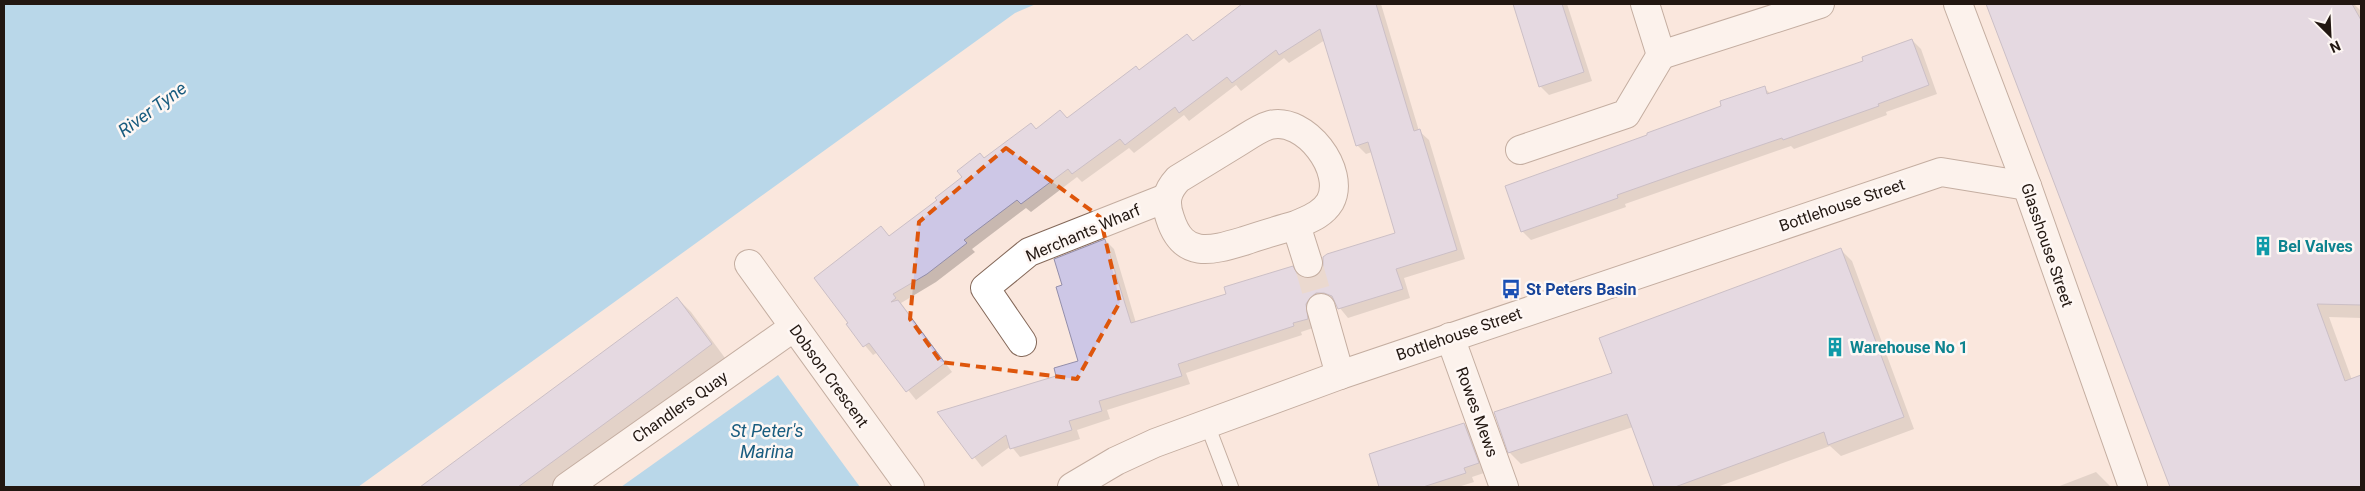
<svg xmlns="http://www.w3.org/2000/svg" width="2365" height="491" font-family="Roboto,sans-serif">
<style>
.water{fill:#6ac3f8}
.shadow{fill:#0003}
.building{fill:#cdc7e6;stroke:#938eaa}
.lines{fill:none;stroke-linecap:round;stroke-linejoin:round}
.street-tunnel{stroke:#dac8be;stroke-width:28;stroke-dasharray:28 14;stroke-linecap:butt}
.lane-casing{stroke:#846859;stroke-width:16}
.street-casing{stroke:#846859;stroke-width:30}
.lane{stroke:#fff;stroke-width:14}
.street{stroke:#fff;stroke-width:28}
.marked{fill:none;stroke:#de560c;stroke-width:4;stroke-dasharray:10 6;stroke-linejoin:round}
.labels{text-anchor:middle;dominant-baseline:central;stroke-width:5;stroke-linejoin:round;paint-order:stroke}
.street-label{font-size:16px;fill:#221711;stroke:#fef7f4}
.culture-label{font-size:16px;font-weight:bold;fill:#0d838f;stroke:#fef7f4;text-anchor:start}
.transit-label{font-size:16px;font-weight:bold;fill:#164399;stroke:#fef7f4;text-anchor:start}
.water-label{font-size:18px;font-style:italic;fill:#195c7f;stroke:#fef7f4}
</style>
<rect width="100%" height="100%" fill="#fae7dd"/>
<g class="water">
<polygon points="4,4 1036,4 1015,13 358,487 4,487"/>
<polygon points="778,375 860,487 621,487"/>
</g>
<g class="shadow">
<polygon points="1258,4 1282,4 1283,6 1290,4 1381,4 1419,131 1429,140 1465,259 1404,278 1410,298 1348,318 1335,302 1325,301 1316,327 1301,332 1302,335 1186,373 1190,384 1107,410 1110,419 1077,430 1080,439 1020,457 1011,446 982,467 939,413 1058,376 1079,362 1064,286 1105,240 1114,249 1136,323 1228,295 1292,268 1302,278 1314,279 1397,234 1372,152 1366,154 1357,145 1325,40 1289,63 1284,58 1241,91 1236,85 1189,121 1184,115 1134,153 1129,148 1082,182 1077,177 1031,212 1026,208 972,249 975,252 936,282 901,303 952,372 916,400 878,352 873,355 847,324 881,228 890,237 939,200 985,159 1031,124 1037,130 1068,119 1139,71"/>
<polygon points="1514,4 1567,4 1592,81 1549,95 1540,86"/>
<polygon points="1988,4 2354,4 2361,11 2361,318 2329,317 2352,380 2361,377 2361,487 2170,487"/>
<polygon points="1912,40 1921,49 1937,94 1886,112 1887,115 1794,149 1791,146 1625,204 1626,207 1531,240 1522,231 1649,136 1723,107 1764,88 1771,94 1865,62"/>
<polygon points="1841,250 1852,261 1914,429 1841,456 1830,446 1717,487 1656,487 1633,427 1521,464 1510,453 1495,413 1614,374"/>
<polygon points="677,298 691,312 725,358 550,487 422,487"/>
<polygon points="1464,424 1473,433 1487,472 1472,477 1474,482 1458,487 1381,487 1370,455"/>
<polygon points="2096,472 2111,487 2057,487"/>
</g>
<g class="building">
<polygon points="1242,4 1376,4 1414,131 1420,129 1457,250 1396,269 1403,289 1338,309 1332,296 1324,293 1316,293 1310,298 1306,304 1308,319 1293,323 1294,326 1178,364 1182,376 1099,401 1102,411 1069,421 1072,430 1010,449 1006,435 972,459 937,412 1056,376 1054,368 1078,361 1056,287 1062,285 1054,259 1105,239 1131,323 1226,294 1224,287 1293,266 1298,275 1305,278 1313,278 1320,273 1323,266 1323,257 1327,254 1395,233 1368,142 1356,146 1320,29 1279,55 1276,50 1232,83 1227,77 1179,113 1175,107 1125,145 1120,139 1072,174 1068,169 1021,204 1017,200 964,240 967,243 927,274 893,294 896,298 891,302 898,300 945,363 906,392 869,343 863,347 846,324 848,323 814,278 881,226 889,236 937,200 935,198 962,177 957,171 980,153 984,158 1031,123 1036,129 1060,110 1067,118 1136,66 1139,70 1187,34 1193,41"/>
<polygon points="1513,4 1562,4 1584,72 1539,87"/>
<polygon points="1986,4 2352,4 2361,20 2361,305 2317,304 2345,381 2361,375 2361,487 2170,487"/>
<polygon points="1912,39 1929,85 1878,104 1879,106 1783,140 1782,138 1688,170 1617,195 1618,198 1521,232 1505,186 1647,135 1647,133 1721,106 1720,101 1765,86 1767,94 1863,61 1862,57"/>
<polygon points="1841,248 1904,417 1828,445 1824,432 1675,487 1654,487 1627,414 1508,453 1494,412 1612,373 1599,338"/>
<polygon points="677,297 712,344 652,389 518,487 420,487"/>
<polygon points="1464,423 1479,463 1464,468 1466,473 1423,487 1379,487 1369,454"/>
</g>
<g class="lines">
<polyline class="street-tunnel" points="1308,263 1321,308"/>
<defs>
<polyline id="lane" points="1207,424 1231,487"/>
<g id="street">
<polyline points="1645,4 1661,55 1820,4"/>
<polyline points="1958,4 2027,186 2133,487"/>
<polyline points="1520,150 1626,114 1661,55"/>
<path d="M1296 225C1309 219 1322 215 1330 202 1347 171 1305 116 1270 125 1259 128 1247 137 1237 143 1217 155 1198 167 1178 179 1167 191 1164 201 1170 218 1183 259 1210 251 1244 241 1261 235 1279 230 1296 225L1308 263"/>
<polyline points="749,264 910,487"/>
<polyline points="1321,308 1340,375"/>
<polyline points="1450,337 1504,487"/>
<polyline points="1022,342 985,288 1029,252 1166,198"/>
<polyline points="567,487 794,327"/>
<polyline points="1072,487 1116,461 1155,443 1340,375 1941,172 2027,186"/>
</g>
</defs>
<use href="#lane" class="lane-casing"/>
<use href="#street" class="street-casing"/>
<use href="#lane" class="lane"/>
<use href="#street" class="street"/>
</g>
<path d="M0 0H2365V491H0ZM1006 148 1100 217 1120 302 1077 379 941 362 910 319 919 222Z" fill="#fae7dd" fill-opacity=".55" fill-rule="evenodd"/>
<path class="marked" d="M1006 148 1100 217 1120 302 1077 379 941 362 910 319 919 222Z"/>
<defs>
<symbol id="building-bare" viewBox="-9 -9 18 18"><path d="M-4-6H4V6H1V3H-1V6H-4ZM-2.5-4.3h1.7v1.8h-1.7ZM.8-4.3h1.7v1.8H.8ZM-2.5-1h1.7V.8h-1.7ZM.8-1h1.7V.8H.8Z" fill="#0f9aa8" stroke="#fef7f4" stroke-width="2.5" paint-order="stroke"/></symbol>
<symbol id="bus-bare" viewBox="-9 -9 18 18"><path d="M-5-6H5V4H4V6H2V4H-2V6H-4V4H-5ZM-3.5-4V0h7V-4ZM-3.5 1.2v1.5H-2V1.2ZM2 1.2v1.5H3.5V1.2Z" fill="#1a4fb4" stroke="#fef7f4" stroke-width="2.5" paint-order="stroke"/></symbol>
</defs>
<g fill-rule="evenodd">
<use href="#building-bare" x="2249" y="232" width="28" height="28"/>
<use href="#bus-bare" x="1497" y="275" width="28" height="28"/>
<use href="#building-bare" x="1821" y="333" width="28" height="28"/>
</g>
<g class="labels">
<g class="street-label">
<text transform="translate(1842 205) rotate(-19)">Bottlehouse Street</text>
<text transform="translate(1083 233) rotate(-23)">Merchants Wharf</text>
<text transform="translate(2047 245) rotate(71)">Glasshouse Street</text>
<text transform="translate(1459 334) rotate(-19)">Bottlehouse Street</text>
<text transform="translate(829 376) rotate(54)">Dobson Crescent</text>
<text transform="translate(680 407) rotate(-35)">Chandlers Quay</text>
<text transform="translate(1477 412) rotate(70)">Rowes Mews</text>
</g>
<g class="culture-label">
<text x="2278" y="246">Bel Valves</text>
<text x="1850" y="347">Warehouse No 1</text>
</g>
<g class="transit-label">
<text x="1526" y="289">St Peters Basin</text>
</g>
<g class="water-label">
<text transform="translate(152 109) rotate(-36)">River Tyne</text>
<text x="767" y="430">St Peter's<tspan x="767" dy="21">Marina</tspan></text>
</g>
</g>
<rect width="2365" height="491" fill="none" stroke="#221711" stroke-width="10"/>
<g transform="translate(2330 35) rotate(156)" stroke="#fef7f4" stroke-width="4" paint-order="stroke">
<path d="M0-4L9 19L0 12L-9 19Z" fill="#221711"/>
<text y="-8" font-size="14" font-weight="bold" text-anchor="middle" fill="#221711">N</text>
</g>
</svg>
